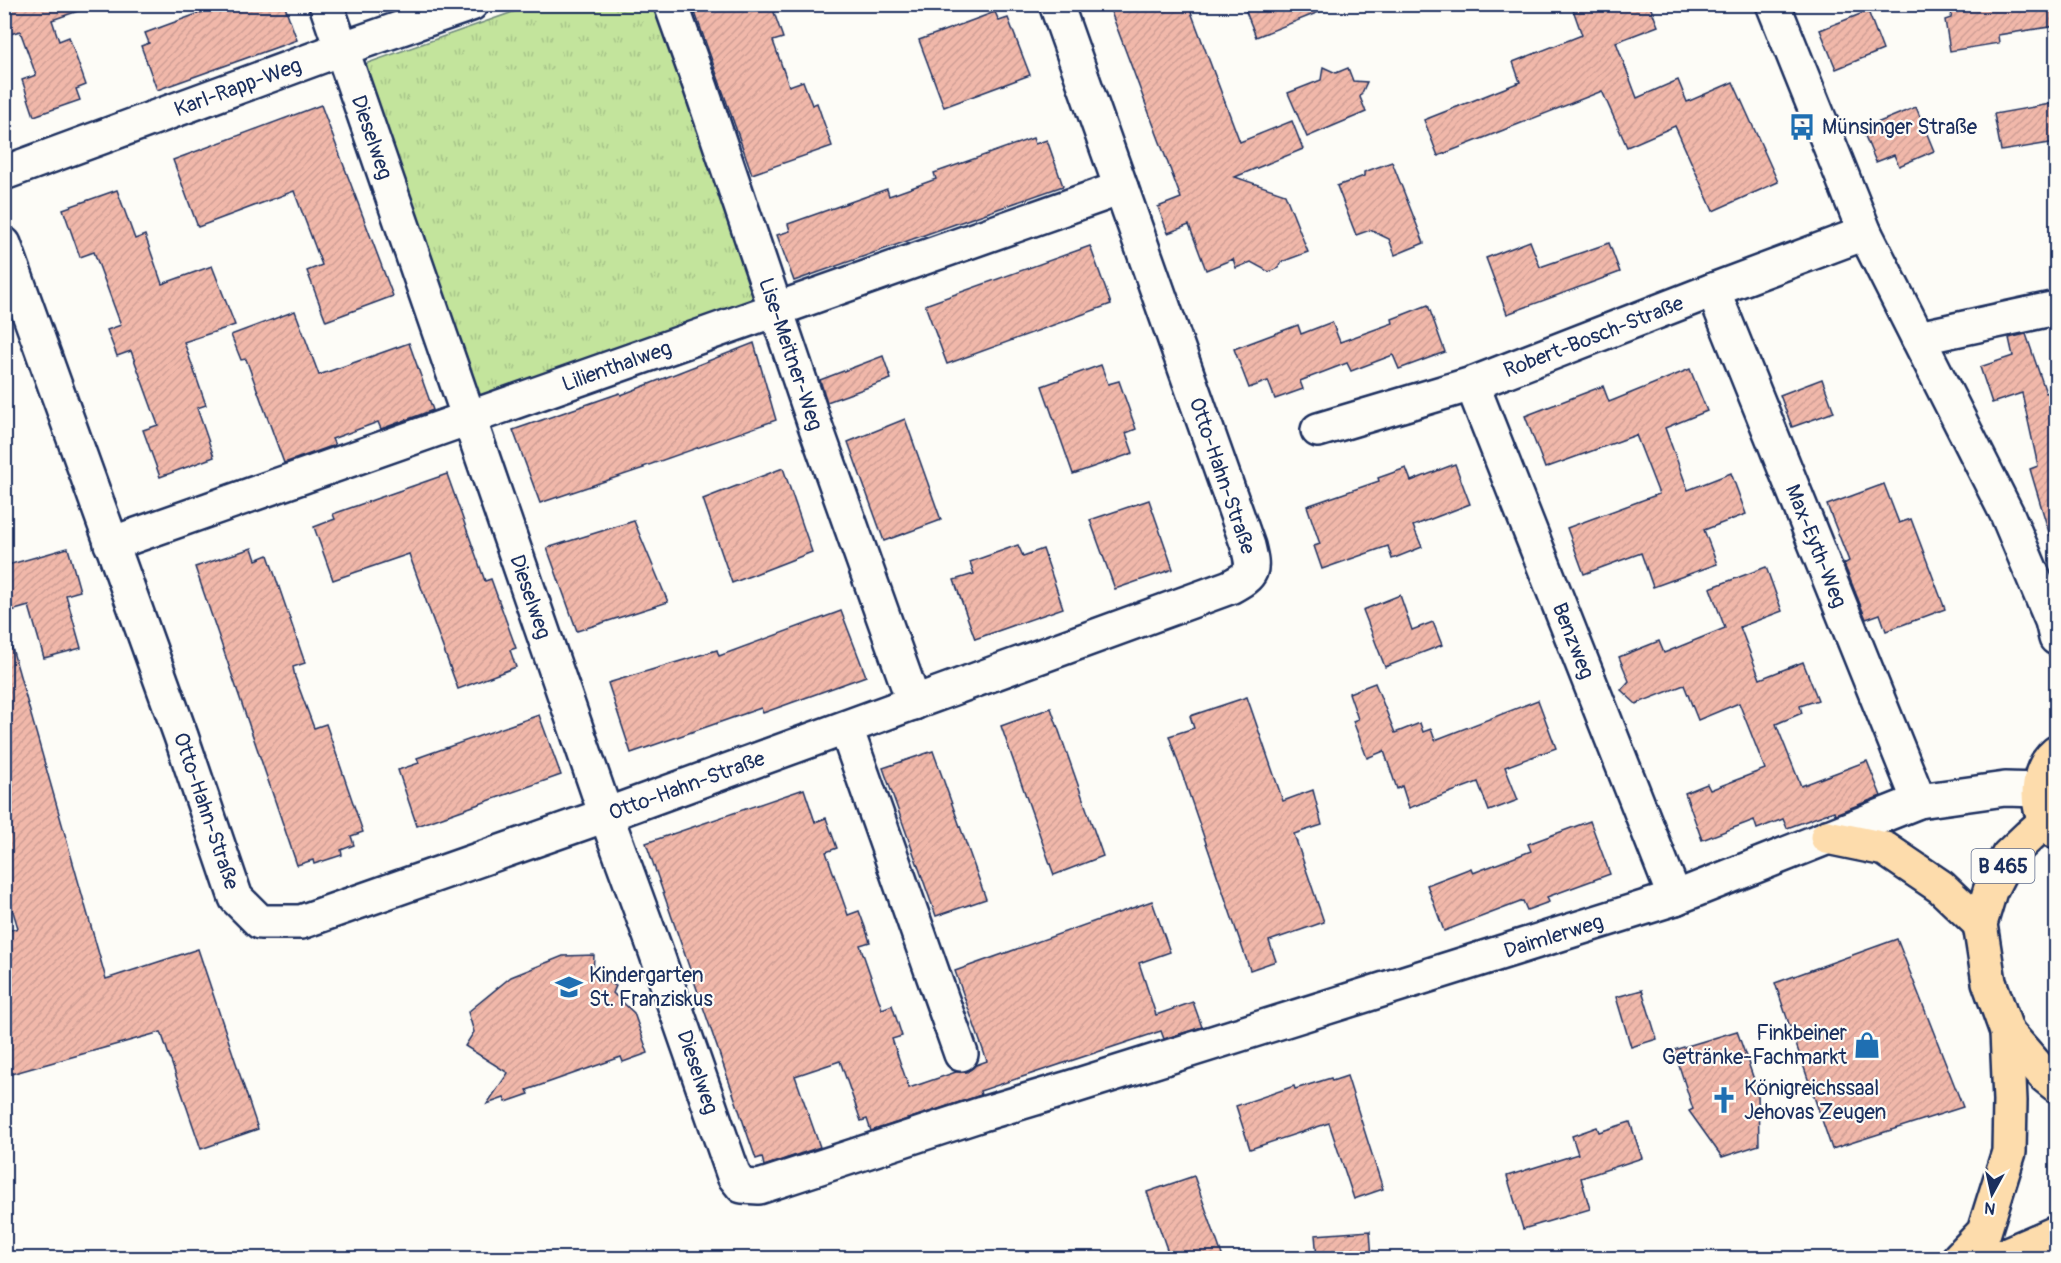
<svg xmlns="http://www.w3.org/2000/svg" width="2061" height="1263" font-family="Pangolin,sans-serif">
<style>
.park{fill:url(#park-tufts);stroke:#6f8a7d;stroke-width:1.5}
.building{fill:url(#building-hatch);stroke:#1b2f5e;stroke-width:1.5}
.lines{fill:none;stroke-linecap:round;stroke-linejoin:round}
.minor-casing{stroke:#1b2f5e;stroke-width:38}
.tertiary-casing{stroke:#1b2f5e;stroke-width:38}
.primary-casing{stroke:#1b2f5e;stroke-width:38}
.minor{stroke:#fdfcf7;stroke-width:33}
.tertiary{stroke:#fdfcf7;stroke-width:33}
.primary{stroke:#fddcac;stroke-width:33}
.labels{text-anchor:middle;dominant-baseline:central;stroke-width:4.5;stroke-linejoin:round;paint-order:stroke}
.shield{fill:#fdfcf7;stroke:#5f6c8c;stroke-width:1.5}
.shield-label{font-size:20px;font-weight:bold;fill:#1b2f5e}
.street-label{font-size:21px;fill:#1b2f5e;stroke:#fdfcf7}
.poi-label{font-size:21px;fill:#1b2f5e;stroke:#fdfcf7;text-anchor:start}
</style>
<defs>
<pattern id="park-tufts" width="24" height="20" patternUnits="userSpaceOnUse" patternTransform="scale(1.5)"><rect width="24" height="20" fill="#c3e49c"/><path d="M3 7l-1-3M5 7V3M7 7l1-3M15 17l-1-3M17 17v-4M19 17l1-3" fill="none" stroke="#a7c489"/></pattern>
<pattern id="building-hatch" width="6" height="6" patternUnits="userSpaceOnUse" patternTransform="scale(1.5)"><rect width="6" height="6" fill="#f1b8aa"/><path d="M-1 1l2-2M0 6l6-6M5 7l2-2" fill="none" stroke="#ce9e95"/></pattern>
</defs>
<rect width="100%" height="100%" fill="#fdfcf7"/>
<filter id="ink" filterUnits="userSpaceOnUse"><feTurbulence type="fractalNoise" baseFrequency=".0167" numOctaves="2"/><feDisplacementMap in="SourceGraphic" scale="12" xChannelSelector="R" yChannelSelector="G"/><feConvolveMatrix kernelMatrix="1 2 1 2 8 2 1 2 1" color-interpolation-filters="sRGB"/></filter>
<g filter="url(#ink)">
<polygon class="park" points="533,5 655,5 758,299 478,398 362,65"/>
<g class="building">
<polygon points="11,4 84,4 84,9 52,20 59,41 69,37 86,85 76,89 80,100 34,116 22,80 36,75 20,31 4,36 4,10 12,8"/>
<polygon points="224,4 284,4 297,40 157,90 141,46 149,43 145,33"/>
<polygon points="692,4 771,4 783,38 773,41 789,86 803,81 812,105 817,103 832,146 752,174"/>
<polygon points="1108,4 1188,4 1240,142 1292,121 1303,149 1235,177 1285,194 1308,252 1281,262 1278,268 1269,272 1251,262 1236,268 1233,259 1206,270 1189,225 1168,233 1158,207 1181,198"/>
<polygon points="1243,4 1333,4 1334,6 1256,37"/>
<polygon points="1571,4 1649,4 1658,26 1616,42 1637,98 1678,80 1687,102 1733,82 1778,182 1713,211 1675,126 1627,147 1602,91 1438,156 1424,120 1520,82 1513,62 1582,35"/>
<polygon points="1953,4 2056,4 2056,26 1998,35 1999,43 1950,51 1945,20 1951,18"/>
<polygon points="1868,11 1883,50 1836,69 1820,30"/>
<polygon points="995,12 999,21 1008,18 1030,75 944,107 919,40"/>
<polygon points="1323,67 1336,73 1348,68 1353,81 1367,82 1360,97 1366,112 1307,137 1288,93 1321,80"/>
<polygon points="2056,103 2056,142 2001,151 1994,114"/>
<polygon points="321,105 393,296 326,321 307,271 322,265 294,191 198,227 173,160"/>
<polygon points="1916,107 1934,151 1899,166 1894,155 1876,162 1862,129"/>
<polygon points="1033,138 1035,144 1047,140 1063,186 794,281 777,235 790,231 788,224 887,189 889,196 936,179 934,173"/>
<polygon points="1392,162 1424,243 1395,255 1389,239 1370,230 1356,235 1337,186 1364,176 1364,172"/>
<polygon points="117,190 135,239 145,235 162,284 212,266 235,325 184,342 206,405 197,408 214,457 160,477 143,430 158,425 131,351 117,356 107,330 121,325 94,252 80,257 63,209"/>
<polygon points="1530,241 1540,267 1609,243 1620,272 1507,314 1486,258"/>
<polygon points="1090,246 1111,304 947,364 925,305"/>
<polygon points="1428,305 1445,352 1399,369 1393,355 1351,371 1347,363 1300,381 1303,389 1275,399 1268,381 1249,388 1234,349 1298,325 1301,334 1332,322 1340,342 1393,323 1392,319"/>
<polygon points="295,311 319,375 409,343 433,410 381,429 378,422 332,439 335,445 284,463 246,359 241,360 231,335"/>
<polygon points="2026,334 2046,393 2051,392 2056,415 2056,535 2050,536 2030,469 2038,466 2022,393 1992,403 1980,367 2013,356 2009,338"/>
<polygon points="754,343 776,420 643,467 644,468 540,503 513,430 620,393 621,395"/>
<polygon points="883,356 891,379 827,402 820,380"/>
<polygon points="1101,365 1108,384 1119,381 1136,429 1126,433 1133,453 1073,474 1042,386"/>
<polygon points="1690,369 1707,411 1665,428 1688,490 1731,473 1746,514 1704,530 1717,564 1653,587 1641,553 1584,574 1567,528 1659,494 1636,435 1545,468 1525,416 1603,386 1609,402"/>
<polygon points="1822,379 1834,412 1792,427 1780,395"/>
<polygon points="905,419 941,520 884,541 848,442"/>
<polygon points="1455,464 1470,504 1413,526 1422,547 1392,559 1388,546 1322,569 1314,546 1320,544 1307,506 1379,481 1378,478 1406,468 1411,481"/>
<polygon points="783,468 812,552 732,583 703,499"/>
<polygon points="447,474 485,581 491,579 516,648 510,650 516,667 458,689 409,554 333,580 314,527 335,519 333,514"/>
<polygon points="1884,484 1899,523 1911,519 1945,609 1886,631 1880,614 1866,619 1844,564 1849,561 1827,505"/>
<polygon points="1149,500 1173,569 1115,589 1090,520"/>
<polygon points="634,521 668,602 577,631 547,548"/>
<polygon points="1018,545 1023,556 1043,549 1063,608 975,639 954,580 974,574 970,562"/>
<polygon points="68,548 80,591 66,595 81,648 44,658 29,606 4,613 4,566"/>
<polygon points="252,548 256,560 268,555 305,663 293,667 295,677 314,728 326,724 363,832 351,836 354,845 341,850 342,855 314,864 313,860 297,865 195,567"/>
<polygon points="1766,567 1782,611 1740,627 1760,679 1803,662 1818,700 1800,706 1802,713 1776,724 1801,786 1867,761 1881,796 1835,814 1834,811 1787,828 1783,819 1757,829 1754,820 1702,840 1685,793 1707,784 1710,790 1765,769 1739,703 1698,720 1684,685 1636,704 1621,690 1629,681 1619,657 1659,641 1664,653 1725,628 1710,588"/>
<polygon points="1400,595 1412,630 1433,622 1442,645 1385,667 1363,610"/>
<polygon points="841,611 866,676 763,713 761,708 631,753 608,683 717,650 719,656"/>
<polygon points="12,648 106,979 198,949 258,1129 201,1149 161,1032 4,1076 4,932 18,928 4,882 4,649"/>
<polygon points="1375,683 1395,733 1420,723 1423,732 1431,729 1435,740 1538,700 1556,748 1505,767 1518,800 1489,811 1478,782 1409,808 1402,786 1397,789 1384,751 1367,758 1353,721 1358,719 1349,693"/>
<polygon points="1247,697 1283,801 1313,790 1322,825 1294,834 1324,922 1269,941 1276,961 1250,970 1169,736 1194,728 1190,716"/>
<polygon points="1051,708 1103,856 1054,875 1001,726"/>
<polygon points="539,715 561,775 417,826 398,770 419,763 417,758"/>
<polygon points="933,751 986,899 936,916 883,768"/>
<polygon points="804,789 815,822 826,818 837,848 826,852 848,915 859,911 865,927 870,942 860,945 882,1009 892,1005 902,1036 892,1039 909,1088 956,1072 967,1072 976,1065 987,1061 955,971 1152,901 1170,952 1139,963 1156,1015 1193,1002 1202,1027 1164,1039 1161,1031 980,1091 981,1095 871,1131 867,1119 861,1121 840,1061 795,1076 820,1147 764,1166 762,1157 756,1159 646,843"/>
<polygon points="1590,821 1610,874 1547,897 1549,902 1527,910 1523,901 1444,931 1427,885 1471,868 1473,873 1531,851 1528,844"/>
<polygon points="1897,939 1963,1107 1832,1149 1775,983"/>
<polygon points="594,955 593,975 616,986 613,993 634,1013 648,1053 623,1062 621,1057 527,1090 529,1094 506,1102 504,1098 487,1104 508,1073 465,1046 474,1032 468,1012 511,977 563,956"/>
<polygon points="1642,990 1657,1039 1631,1047 1616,997"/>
<polygon points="1737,1031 1758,1091 1759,1145 1722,1157 1689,1111 1693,1109 1674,1050"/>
<polygon points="1347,1076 1383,1189 1354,1199 1329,1123 1250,1149 1236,1106 1294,1086 1295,1089 1331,1078 1332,1081"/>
<polygon points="1630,1122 1642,1158 1581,1178 1590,1209 1523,1229 1507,1176 1578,1154 1572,1136 1597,1127 1599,1132"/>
<polygon points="1194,1176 1223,1258 1170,1258 1147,1192"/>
<polygon points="1370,1231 1372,1258 1317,1258 1315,1235"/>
</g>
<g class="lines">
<defs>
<g id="minor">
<path id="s1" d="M326 4 606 815 655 949 734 1176 742 1186 759 1187 982 1114 1069 1088 1675 898 1919 801 2005 789 2039 790"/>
<path id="s2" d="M671 4 701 88 815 425 914 703"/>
<path id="s3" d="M4 173 341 49 471 4"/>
<path id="s4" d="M4 244 181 736 236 898 260 922H301L606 815 1230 587C1254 574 1254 571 1248 546L1056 4"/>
<path id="s5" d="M1713 290 1919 801"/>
<polyline points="1918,338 2056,308"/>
<path id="s6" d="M1472 384 1675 898"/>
<path id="s7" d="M1318 430 1472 384 1713 290 1865 233"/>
<path id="s8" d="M111 544 1121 188"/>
<polyline points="846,728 961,1054"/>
</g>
<polyline id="tertiary" points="1773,4 1865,233 2007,514 2052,621 2056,638"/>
<g id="primary">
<path d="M2056 753C2038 768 2034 801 2046 821 2049 825 2053 829 2056 832"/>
<polyline points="1827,837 1885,849 1941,887 1980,924"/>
<polyline points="2007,1032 2046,1077 2056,1085"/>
<polyline points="1959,1258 1984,1232 2009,1152 2010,1101 2007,1032 1989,982 1980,924 1990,891 2008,856 2029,836 2046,821"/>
<polyline points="1998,1258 2056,1233"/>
</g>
</defs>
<use href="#minor" class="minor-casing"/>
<use href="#tertiary" class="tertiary-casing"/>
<use href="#primary" class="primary-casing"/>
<use href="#minor" class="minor"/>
<use href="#tertiary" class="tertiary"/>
<use href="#primary" class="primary"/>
</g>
</g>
<defs>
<symbol id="bus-bare" viewBox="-9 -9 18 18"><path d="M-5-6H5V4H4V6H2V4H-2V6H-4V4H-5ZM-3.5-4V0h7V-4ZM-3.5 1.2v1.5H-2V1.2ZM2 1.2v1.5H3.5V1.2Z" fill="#1f6fb2" stroke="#fdfcf7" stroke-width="2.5" paint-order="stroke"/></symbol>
<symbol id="school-bare" viewBox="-9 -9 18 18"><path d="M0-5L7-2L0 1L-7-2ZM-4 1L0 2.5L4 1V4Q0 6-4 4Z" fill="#1f6fb2" stroke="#fdfcf7" stroke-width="2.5" paint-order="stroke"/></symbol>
<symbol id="shop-bare" viewBox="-9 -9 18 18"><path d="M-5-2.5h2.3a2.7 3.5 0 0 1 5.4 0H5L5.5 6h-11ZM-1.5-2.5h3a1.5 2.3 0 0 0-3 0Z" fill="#1f6fb2" stroke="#fdfcf7" stroke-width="2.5" paint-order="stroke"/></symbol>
<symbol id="church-bare" viewBox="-9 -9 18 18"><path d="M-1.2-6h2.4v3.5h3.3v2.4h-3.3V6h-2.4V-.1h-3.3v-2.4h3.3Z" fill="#1f6fb2" stroke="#fdfcf7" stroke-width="2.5" paint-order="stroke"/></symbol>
</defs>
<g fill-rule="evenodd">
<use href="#bus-bare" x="1783" y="108" width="38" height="38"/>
<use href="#school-bare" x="550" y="968" width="38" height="38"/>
<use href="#shop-bare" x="1848" y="1026" width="38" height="38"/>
<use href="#church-bare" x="1705" y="1081" width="38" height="38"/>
</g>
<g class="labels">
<rect class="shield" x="1971.5" y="849" width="63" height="34" rx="4.5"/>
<g class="shield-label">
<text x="2003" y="866">B 465</text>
</g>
<g class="street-label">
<text stroke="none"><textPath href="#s3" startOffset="249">Karl-Rapp-Weg</textPath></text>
<text stroke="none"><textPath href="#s1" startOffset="141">Dieselweg</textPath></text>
<text stroke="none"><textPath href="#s7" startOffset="291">Robert-Bosch-Straße</textPath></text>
<text stroke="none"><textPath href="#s2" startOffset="370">Lise-Meitner-Weg</textPath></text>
<text stroke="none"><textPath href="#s8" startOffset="536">Lilienthalweg</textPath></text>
<text transform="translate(1222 476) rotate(71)">Otto-Hahn-Straße</text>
<text stroke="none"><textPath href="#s5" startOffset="276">Max-Eyth-Weg</textPath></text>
<text stroke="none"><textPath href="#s1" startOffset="627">Dieselweg</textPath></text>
<text stroke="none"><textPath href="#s6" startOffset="276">Benzweg</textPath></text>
<text stroke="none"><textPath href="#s4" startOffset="1178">Otto-Hahn-Straße</textPath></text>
<text stroke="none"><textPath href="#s4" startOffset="602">Otto-Hahn-Straße</textPath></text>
<text stroke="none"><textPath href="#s1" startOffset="2104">Daimlerweg</textPath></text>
<text stroke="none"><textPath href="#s1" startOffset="1131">Dieselweg</textPath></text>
</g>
<g class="poi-label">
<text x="1822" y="127">Münsinger Straße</text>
<text x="589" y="975">Kindergarten<tspan x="589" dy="24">St. Franziskus</tspan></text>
<text x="1847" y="1033" text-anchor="end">Finkbeiner<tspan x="1847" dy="24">Getränke-Fachmarkt</tspan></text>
<text x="1744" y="1088">Königreichssaal<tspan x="1744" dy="24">Jehovas Zeugen</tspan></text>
</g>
</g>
<rect width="2061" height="1263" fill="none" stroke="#fdfcf7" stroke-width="24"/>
<rect x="12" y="12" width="2037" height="1239" fill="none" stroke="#1b2f5e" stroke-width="2" filter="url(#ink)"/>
<g transform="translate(1992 1194) rotate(188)" stroke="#fdfcf7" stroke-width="4.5" paint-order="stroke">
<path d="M0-4.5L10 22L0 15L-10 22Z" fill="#1b2f5e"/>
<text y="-9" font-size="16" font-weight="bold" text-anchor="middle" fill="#1b2f5e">N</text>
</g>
</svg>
